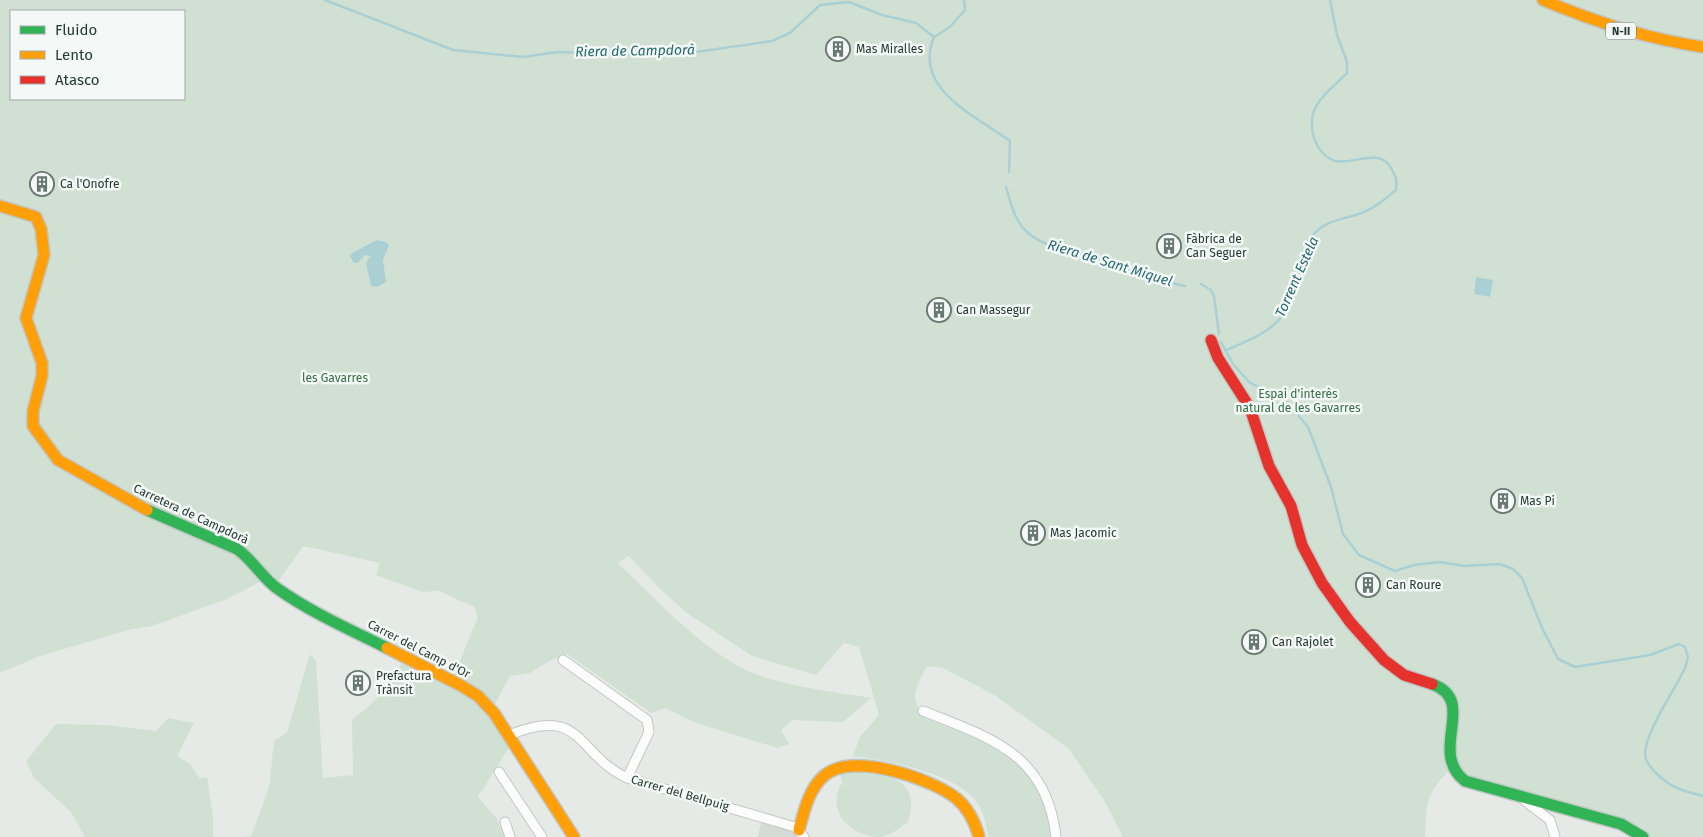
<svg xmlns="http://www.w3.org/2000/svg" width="1703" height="837" font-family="'Fira Sans',sans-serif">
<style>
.built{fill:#d4dbd7}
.green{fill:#d0e1d4;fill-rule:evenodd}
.water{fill:#aad0d3}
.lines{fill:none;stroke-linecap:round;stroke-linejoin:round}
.stream{stroke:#aad0d3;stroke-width:2.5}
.street-casing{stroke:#c2c7c4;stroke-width:11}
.fast-casing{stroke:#c1c7c4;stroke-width:14}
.slow-casing{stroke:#c1c7c4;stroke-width:14}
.jam-casing{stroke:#c1c7c4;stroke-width:14}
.street{stroke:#fbfcfb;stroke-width:9}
.fast{stroke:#30b455;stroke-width:11}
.slow{stroke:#ff9f0a;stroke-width:11}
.jam{stroke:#e5322d;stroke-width:11}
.labels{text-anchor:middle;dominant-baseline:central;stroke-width:5;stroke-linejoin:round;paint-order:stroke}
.shield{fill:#f4f8f6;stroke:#63746e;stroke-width:1}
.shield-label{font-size:11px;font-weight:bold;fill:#253b34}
.poi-label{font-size:12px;fill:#253b34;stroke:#f4f8f6;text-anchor:start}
.park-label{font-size:12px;fill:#336e46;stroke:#f4f8f6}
.street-label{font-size:12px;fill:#253b34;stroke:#f4f8f6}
.water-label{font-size:14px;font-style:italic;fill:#256971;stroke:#f4f8f6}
</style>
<rect width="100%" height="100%" fill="#e5eae7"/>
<polygon class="built" points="761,822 788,829 799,837 758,837"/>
<g class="green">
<path d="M0 0H1703V837H1647L1571 808 1448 772C1424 796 1427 805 1425 837H1123L1104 800 1069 749 996 696 943 668 927 666C917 687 908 694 923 715 989 742 1042 755 1051 837H988C986 824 984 811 976 801 953 772 888 761 853 756L860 737 879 715 859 647 844 643 816 675 752 656 687 613 660 589 629 556 618 563C658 601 695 643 744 669 773 685 836 692 871 698L843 722 792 720 781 730 789 744 777 748 696 723 665 708 651 713 567 654 549 661 530 673 510 676 494 706 478 690 454 675 478 617 474 607 439 591 422 592 376 575 380 563 303 546 278 582H260L227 599 152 626 132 629 40 656 0 673ZM11 11H184V99H11Z"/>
<polygon points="310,654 316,661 323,778 353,775 352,720 379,697 403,662 475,701 493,719 510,746 478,797 497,819 504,837 243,837 251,836 269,788 274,741 287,732"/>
<polygon points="168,718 194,723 177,756 190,764 200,779 207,777 213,816 213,837 85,837 71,812 34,778 26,761 56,724 105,725 156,731"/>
<path d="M850 773C884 773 923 777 908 822 900 828 890 836 880 837 850 837 825 810 842 783L840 774Z"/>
</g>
<g class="water">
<polygon points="377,240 386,242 389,245 383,260 386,282 377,287 371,286 366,263 370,256 365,255 358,263 354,263 350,256 352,253"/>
<polygon points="1476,277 1493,280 1490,297 1474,294"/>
</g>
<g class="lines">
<g class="stream">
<polyline points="325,0 453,50 523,57 558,52 631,55 682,54 772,41 790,33 820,5 849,2 882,15 916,23 934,37"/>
<path d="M964 0 965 10 950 27 934 37C912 89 976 116 1010 141L1009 172"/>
<path d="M1006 187C1011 203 1014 220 1027 232 1046 249 1071 249 1094 257 1111 263 1127 271 1144 276 1157 280 1171 283 1185 286"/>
<polyline points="1201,284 1211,290 1214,296 1219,334"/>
<path d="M1221 342 1233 364 1249 382 1288 403 1308 427 1331 487 1343 534 1359 555 1395 571 1414 565 1441 562 1464 566 1500 564 1513 569 1522 578 1542 628 1558 659 1575 667 1650 655 1679 644 1685 647 1688 657 1685 668C1675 690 1645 732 1645 754 1645 761 1651 768 1656 773 1671 788 1683 791 1703 796"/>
<path d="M1225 351C1241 343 1262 336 1276 323 1294 307 1294 256 1313 235 1328 218 1345 220 1364 212 1377 207 1386 198 1396 190 1397 180 1396 177 1391 168 1379 147 1353 165 1335 161 1326 158 1320 151 1316 143 1302 108 1325 95 1347 73V62L1337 35 1330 0"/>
</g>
<defs>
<g id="street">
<polyline points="563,660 647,720 649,732 627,778"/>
<path d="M923 711C991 738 1047 754 1056 837"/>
<path d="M509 735C584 705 575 753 627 778L795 827 804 837"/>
<polyline points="499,772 542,837"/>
<polyline points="1525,801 1550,820 1555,837"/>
<polyline points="505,822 510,837"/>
</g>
<g id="fast">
<path d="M147 510 237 549C253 560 263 579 278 589 312 613 351 630 387 648"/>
<path d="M1432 684C1479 701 1427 751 1465 781L1621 824 1643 837"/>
</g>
<g id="slow">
<path d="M1543 0C1595 22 1647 39 1703 47"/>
<polyline points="0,206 36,217 41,229 44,255 26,318 42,363 42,376 33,411 33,426 58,460 147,510"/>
<polyline points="387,648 460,685 478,696 494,713 574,837"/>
<path d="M799 830C804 811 809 788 825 775 853 752 930 778 956 798 968 808 975 822 979 837"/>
</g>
<polyline id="jam" points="1211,340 1218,358 1250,408 1269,466 1291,506 1302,545 1322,583 1350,622 1384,660 1404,675 1432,684"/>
</defs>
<use href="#street" class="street-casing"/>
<use href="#fast" class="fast-casing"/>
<use href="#slow" class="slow-casing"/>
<use href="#jam" class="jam-casing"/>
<use href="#street" class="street"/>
<use href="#fast" class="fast"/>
<use href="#slow" class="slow"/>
<use href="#jam" class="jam"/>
</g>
<defs>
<symbol id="building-ring" viewBox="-11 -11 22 22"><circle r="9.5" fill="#f4f8f6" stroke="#687873" stroke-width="1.5"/><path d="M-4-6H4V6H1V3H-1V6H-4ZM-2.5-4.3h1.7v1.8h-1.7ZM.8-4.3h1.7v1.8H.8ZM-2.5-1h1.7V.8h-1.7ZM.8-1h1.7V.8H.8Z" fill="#687873"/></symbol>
</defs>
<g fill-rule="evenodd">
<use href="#building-ring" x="824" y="35" width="28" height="28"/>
<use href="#building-ring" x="28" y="170" width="28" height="28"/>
<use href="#building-ring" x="1155" y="232" width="28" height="28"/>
<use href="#building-ring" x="925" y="296" width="28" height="28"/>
<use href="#building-ring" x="1489" y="487" width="28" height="28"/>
<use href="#building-ring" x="1019" y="519" width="28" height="28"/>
<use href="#building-ring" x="1354" y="571" width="28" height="28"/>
<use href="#building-ring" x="1240" y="628" width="28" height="28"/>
<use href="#building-ring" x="344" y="669" width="28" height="28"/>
</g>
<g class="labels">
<rect class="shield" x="1606" y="22.5" width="30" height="17" rx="4"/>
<g class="shield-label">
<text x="1621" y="31">N-II</text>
</g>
<g class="poi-label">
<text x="856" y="49">Mas Miralles</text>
<text x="60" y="184">Ca l'Onofre</text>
<text x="1186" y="239">Fàbrica de<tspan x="1186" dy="14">Can Seguer</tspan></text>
<text x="956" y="310">Can Massegur</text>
<text x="1520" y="501">Mas Pi</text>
<text x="1050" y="533">Mas Jacomic</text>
<text x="1386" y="585">Can Roure</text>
<text x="1272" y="642">Can Rajolet</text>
<text x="376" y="676">Prefactura<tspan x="376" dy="14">Trànsit</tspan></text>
</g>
<g class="park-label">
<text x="335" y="378">les Gavarres</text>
<text x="1298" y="394">Espai d'interès<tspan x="1298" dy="14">natural de les Gavarres</tspan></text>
</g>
<g class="street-label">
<text transform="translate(191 514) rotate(25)">Carretera de Campdorà</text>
<text transform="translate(419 649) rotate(27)">Carrer del Camp d'Or</text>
<text transform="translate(680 793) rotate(16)">Carrer del Bellpuig</text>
</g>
<g class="water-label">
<text transform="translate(635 51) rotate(-1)">Riera de Campdorà</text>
<text transform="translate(1110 263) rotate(17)">Riera de Sant Miquel</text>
<text transform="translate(1297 277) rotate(-66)">Torrent Estela</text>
</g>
</g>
<rect x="10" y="10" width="175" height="90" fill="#f4f8f6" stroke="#a1aca8"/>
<rect x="20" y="26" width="25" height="8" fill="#30b455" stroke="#a1aca8"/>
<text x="55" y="35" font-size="15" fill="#253b34">Fluido</text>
<rect x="20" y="51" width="25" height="8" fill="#ff9f0a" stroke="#a1aca8"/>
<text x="55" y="60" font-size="15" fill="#253b34">Lento</text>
<rect x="20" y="76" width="25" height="8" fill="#e5322d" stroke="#a1aca8"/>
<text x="55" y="85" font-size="15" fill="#253b34">Atasco</text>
</svg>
